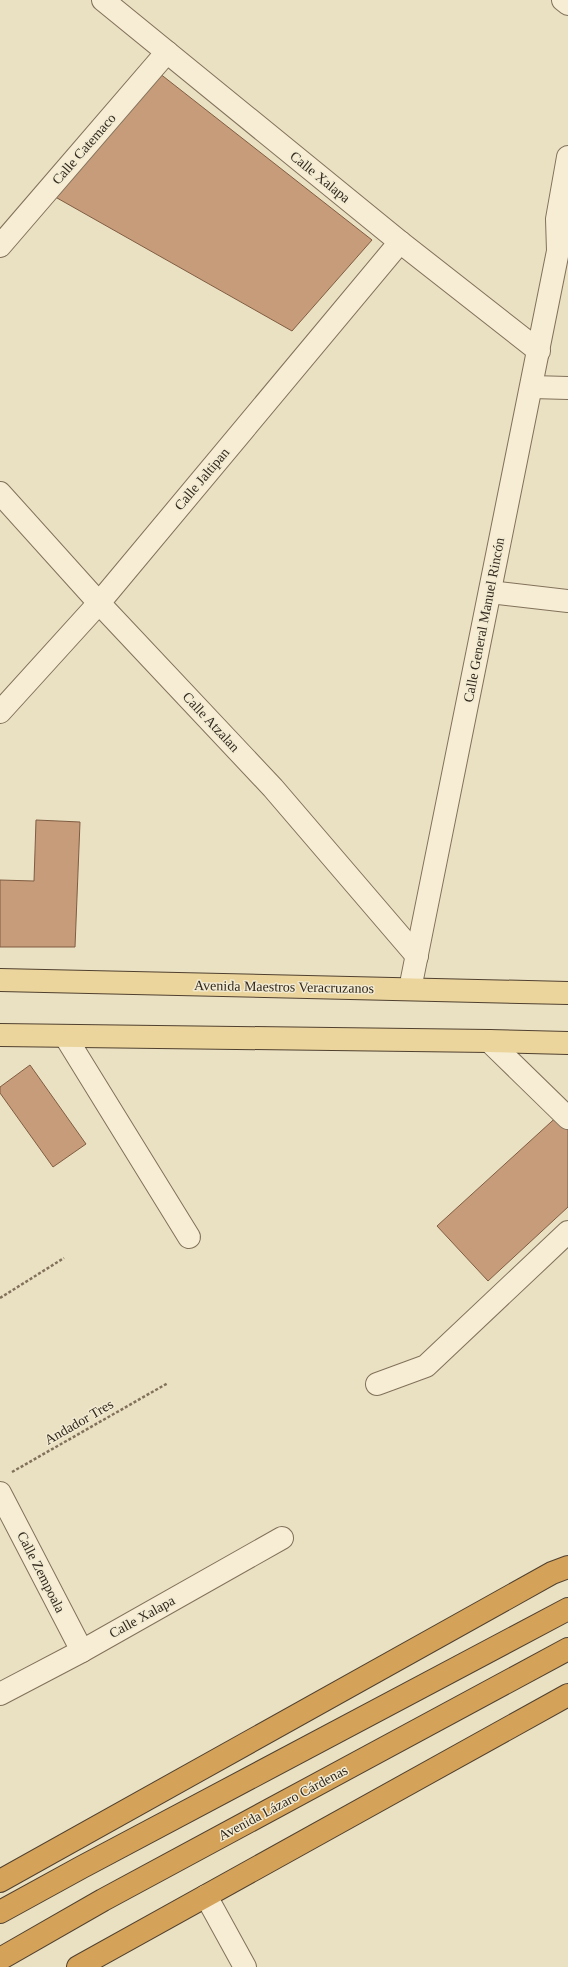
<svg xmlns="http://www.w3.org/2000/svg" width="568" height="1967" font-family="Georgia,serif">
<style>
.building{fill:#c69c7a;stroke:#805d42}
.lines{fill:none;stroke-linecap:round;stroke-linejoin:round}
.minor-casing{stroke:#82715b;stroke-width:24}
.major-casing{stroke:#50402f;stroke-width:24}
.highway-casing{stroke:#50402f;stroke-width:24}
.path{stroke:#82715b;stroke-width:2.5;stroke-dasharray:3 2;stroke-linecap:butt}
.minor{stroke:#f6edd4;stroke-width:22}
.major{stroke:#ebd59c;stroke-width:22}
.highway{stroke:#d4a258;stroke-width:22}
.labels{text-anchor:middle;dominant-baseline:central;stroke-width:3;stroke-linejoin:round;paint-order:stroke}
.street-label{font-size:14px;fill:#33291e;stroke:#f2ead1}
</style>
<rect width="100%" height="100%" fill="#eae0c2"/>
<g class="building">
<polygon points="159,73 372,240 292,331 50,194"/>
<polygon points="36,820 80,822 75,947 0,947 0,880 34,881"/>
<polygon points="30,1065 86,1144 53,1167 0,1093 0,1087"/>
<polygon points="562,1112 568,1119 568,1207 488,1281 437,1226"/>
</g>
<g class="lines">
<defs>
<g id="minor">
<polyline points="103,0 400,242 539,351"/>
<polyline points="563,0 568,4"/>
<polyline points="0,246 167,52"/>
<polyline points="532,387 568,388"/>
<polyline points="0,493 99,603 273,788 417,956"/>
<polyline points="490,592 568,601"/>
<polyline points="0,712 99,603 400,242"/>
<polyline points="410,989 558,251 557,219 568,157"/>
<polyline points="65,1036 189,1237"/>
<polyline points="489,1041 568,1118"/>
<polyline points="377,1384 426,1366 568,1232"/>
<polyline points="0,1493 82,1651"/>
<polyline points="0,1694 82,1651 282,1538"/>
<polyline points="206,1896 245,1967"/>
</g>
<g id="major">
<polyline points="0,980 568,993"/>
<polyline points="0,1035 489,1041 568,1043"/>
</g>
<g id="highway">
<polyline points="0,1881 552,1573 568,1567"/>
<polyline points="0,1912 82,1867 568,1609"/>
<polyline points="0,1959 103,1900 568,1649"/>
<polyline points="78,1967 568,1695"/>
</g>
</defs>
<use href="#minor" class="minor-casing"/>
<use href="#major" class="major-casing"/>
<use href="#highway" class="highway-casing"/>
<g class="path">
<polyline points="0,1298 64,1258"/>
<polyline points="12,1472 168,1383"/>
</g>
<use href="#minor" class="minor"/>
<use href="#major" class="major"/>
<use href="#highway" class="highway"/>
</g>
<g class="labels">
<g class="street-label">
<text transform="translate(84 149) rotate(-49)">Calle Catemaco</text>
<text transform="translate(320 177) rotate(39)">Calle Xalapa</text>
<text transform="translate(202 479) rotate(-50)">Calle Jaltipan</text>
<text transform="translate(484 620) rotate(-79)">Calle General Manuel Rincón</text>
<text transform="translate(211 722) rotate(47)">Calle Atzalan</text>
<text transform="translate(284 987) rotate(1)">Avenida Maestros Veracruzanos</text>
<text transform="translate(79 1422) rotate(-30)">Andador Tres</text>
<text transform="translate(41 1572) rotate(63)">Calle Zempoala</text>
<text transform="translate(142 1617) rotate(-29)">Calle Xalapa</text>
<text transform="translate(283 1803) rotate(-28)">Avenida Lázaro Cárdenas</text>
</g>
</g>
</svg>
